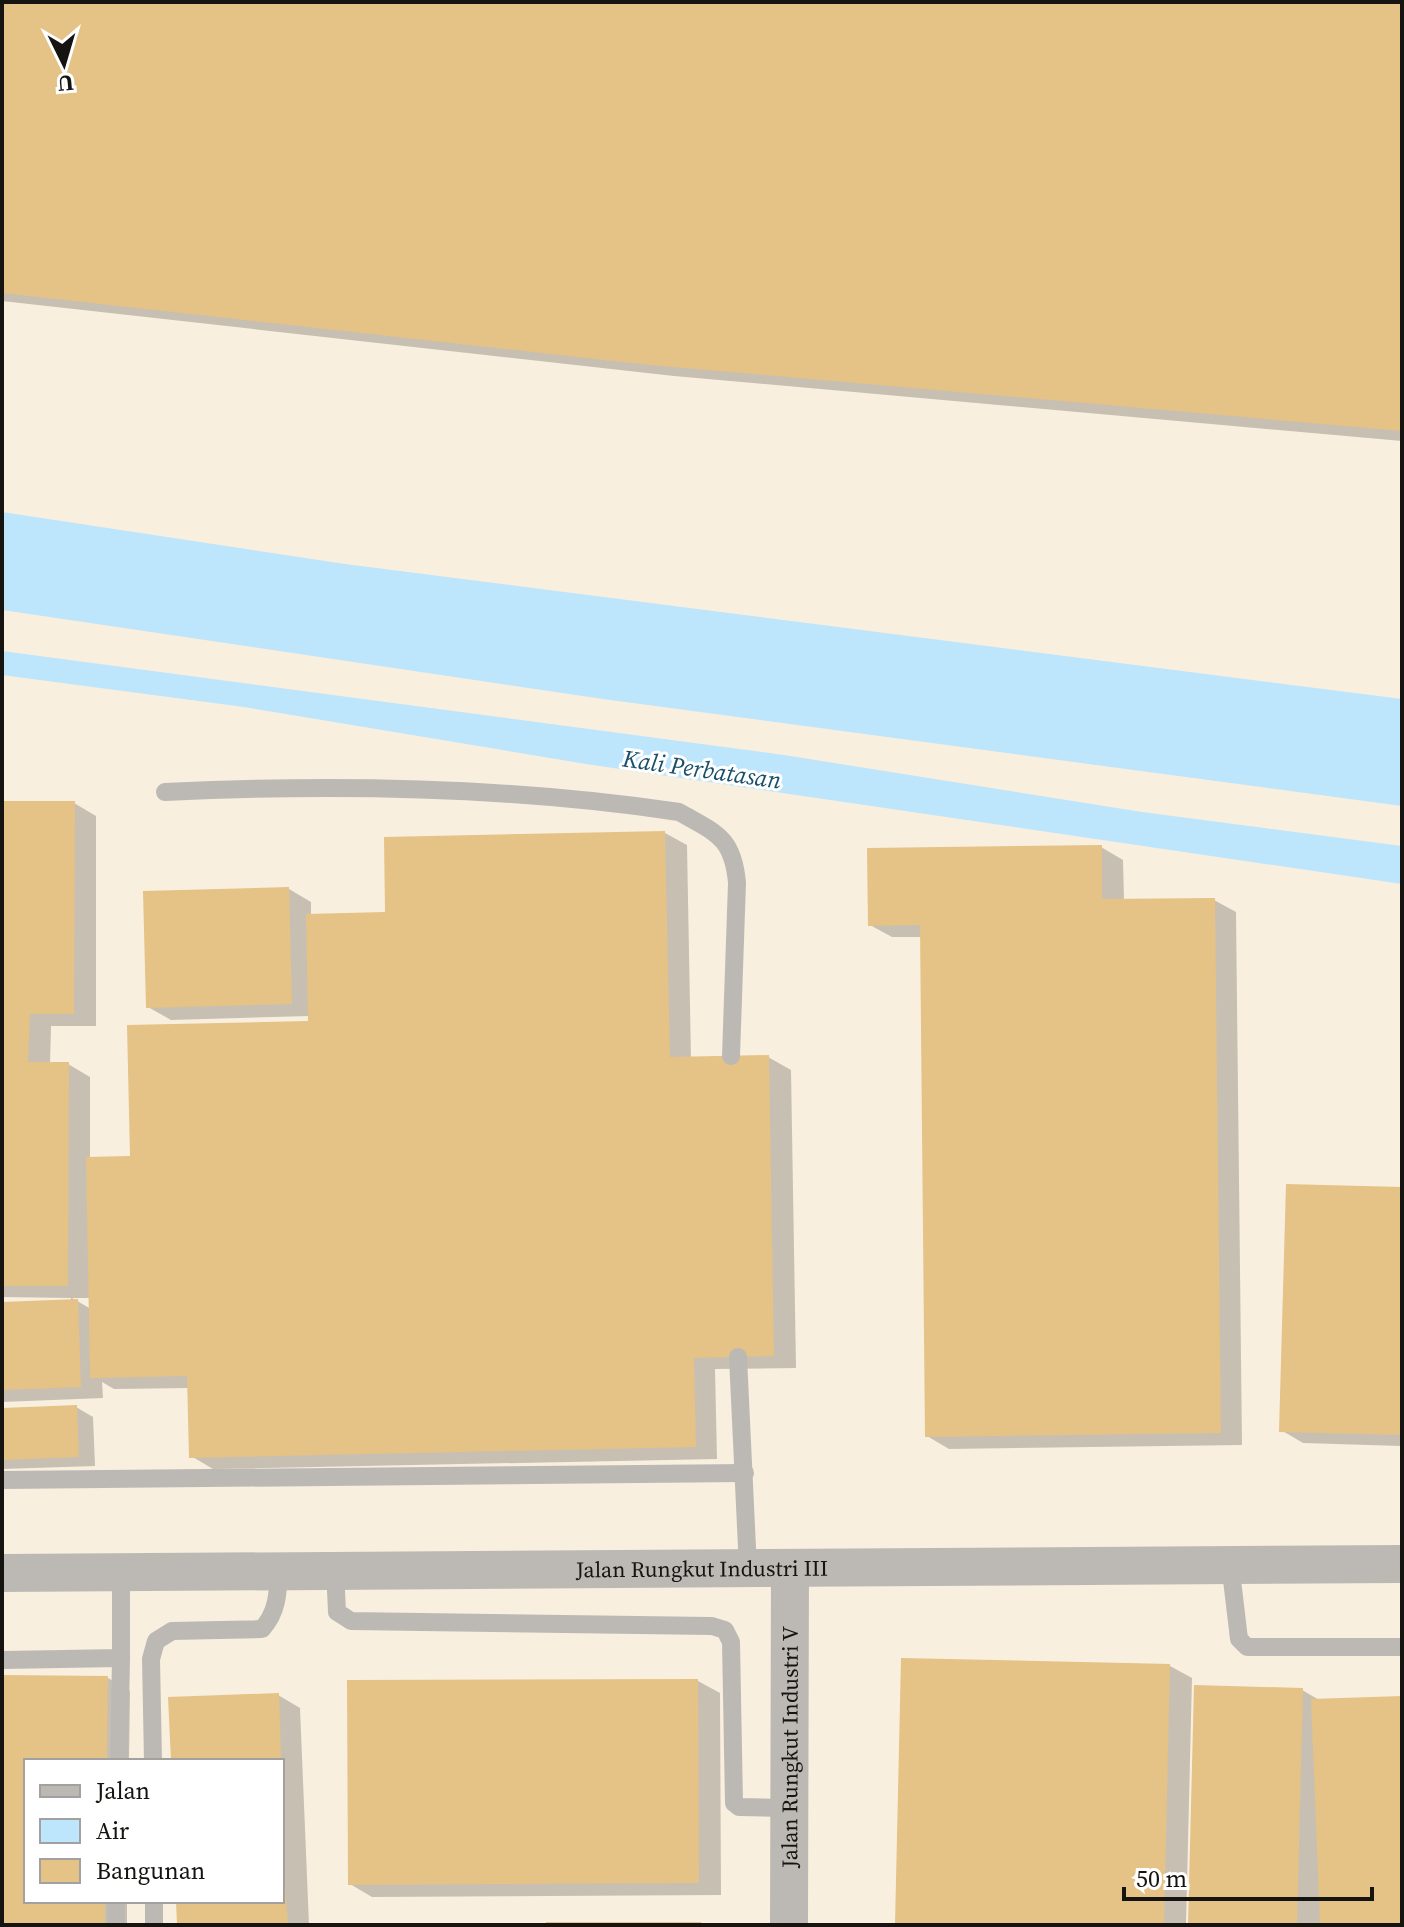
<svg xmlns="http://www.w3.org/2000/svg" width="1404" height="1927" font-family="'Source Serif 4',serif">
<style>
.built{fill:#f9efdf;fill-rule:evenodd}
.water{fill:#bde5fc}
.shadow{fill:#0003;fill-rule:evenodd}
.building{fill:#e5c286}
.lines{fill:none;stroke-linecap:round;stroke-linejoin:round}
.lane{stroke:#bcb9b5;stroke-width:18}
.street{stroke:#bcb9b5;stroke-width:38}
.labels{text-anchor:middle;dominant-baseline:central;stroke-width:6;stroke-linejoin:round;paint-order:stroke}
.street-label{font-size:22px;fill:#161411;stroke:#fff}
.water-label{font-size:24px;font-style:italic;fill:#184f68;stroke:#fff}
</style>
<rect width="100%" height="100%" fill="#fdf8ef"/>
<path class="built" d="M2 2H1402V1925H2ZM26 1761H282V1901H26Z"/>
<g class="water">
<polygon points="2,512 345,564 1402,699 1402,806 603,699 2,610"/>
<polygon points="2,651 784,755 1142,812 1402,846 1402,884 586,764 244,707 2,675"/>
</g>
<g class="shadow">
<polygon points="2,2 1402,2 1402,441 674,376 2,301"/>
<path d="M2 803H74L96 816V1026H51L50 1064H68L90 1077V1159L132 1158 310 1023V1016L171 1020 148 1007 289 889 311 902V916L387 914 665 833 687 845 691 1059 768 1057 791 1070 796 1368 715 1369 717 1459 213 1469 191 1456 189 1388 114 1389 102 1382 103 1398 2 1402V1304L71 1301V1298L2 1297ZM72 1298H91V1309Z"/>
<polygon points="1101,847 1123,860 1124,900 1214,900 1236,912 1242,1445 949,1449 927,1436 922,937 892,937 870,925"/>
<polygon points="1402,1189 1402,1446 1303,1443 1281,1430"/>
<polygon points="76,1407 93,1417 95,1466 2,1469 2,1410"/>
<polygon points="1170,1666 1192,1678 1186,1925 897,1925"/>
<polygon points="2,1677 108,1678 130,1691 129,1761 26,1761 26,1901 127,1901 127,1925 2,1925"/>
<polygon points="698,1681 720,1693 721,1895 372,1897 350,1884"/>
<polygon points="1302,1690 1321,1701 1402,1698 1402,1925 1322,1925 1322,1921 1319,1925 1190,1925"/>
<polygon points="278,1695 300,1708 309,1925 179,1925 178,1901 282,1901 282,1761 173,1761"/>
<polygon points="701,1924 703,1925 378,1925"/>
</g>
<g class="building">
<polygon points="2,2 1402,2 1402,431 650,365 2,293"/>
<polygon points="2,801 75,801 74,1014 30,1014 28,1062 69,1062 68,1286 2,1286"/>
<polygon points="665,831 670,1057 769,1055 774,1356 694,1358 696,1447 189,1458 187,1376 90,1378 86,1157 130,1156 127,1025 308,1021 306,914 385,912 384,837"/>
<polygon points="1102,845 1102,899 1215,898 1221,1433 925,1437 920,925 868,926 867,848"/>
<polygon points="289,887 292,1004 146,1008 143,891"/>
<polygon points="1286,1184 1402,1187 1402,1435 1279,1432"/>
<polygon points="78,1299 81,1387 2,1390 2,1302"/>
<polygon points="77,1405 79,1457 2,1460 2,1408"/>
<polygon points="901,1658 1170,1664 1164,1925 895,1925"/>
<polygon points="2,1675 108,1676 107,1761 26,1761 26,1901 105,1901 105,1925 2,1925"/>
<polygon points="698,1679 699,1883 348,1885 347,1680"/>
<polygon points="1194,1685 1303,1688 1297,1925 1188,1925"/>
<polygon points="279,1693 281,1761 171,1761 168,1697"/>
<polygon points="1402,1696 1402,1925 1320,1925 1311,1699"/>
<polygon points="282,1842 288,1925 177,1925 176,1901 282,1901"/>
<rect x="546" y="1922" width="155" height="3"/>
</g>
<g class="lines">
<g class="lane">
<path d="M165 792C333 784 512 787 679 812 716 833 733 837 737 883L731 1056"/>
<polyline points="738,1357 748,1569"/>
<polyline points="2,1480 745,1473"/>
<polyline points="1230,1563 1239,1639 1247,1647 1402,1647"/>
<polyline points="335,1569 337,1612 351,1621 712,1626 725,1630 731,1642 734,1803 739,1807 787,1808"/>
<polyline points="2,1660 121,1658 121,1571"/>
<polyline points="119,1761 121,1658"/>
<path d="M153 1761 151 1659 156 1641 172 1631 262 1629C278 1612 278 1591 279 1569"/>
<polyline points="116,1925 116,1901"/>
<polyline points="154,1925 154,1901"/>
</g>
<g class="street">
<path id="s1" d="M2 1573 1402 1564"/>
<path id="s2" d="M789 1925 790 1569"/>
</g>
</g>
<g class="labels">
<g class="street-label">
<text stroke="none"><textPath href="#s1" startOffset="700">Jalan Rungkut Industri III</textPath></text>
<text stroke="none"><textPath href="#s2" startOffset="178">Jalan Rungkut Industri V</textPath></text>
</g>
<g class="water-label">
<text transform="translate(702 769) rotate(8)">Kali Perbatasan</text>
</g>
</g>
<rect width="1404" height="1927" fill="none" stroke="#161411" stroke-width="8"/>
<rect x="24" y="1759" width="260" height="144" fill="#ffffff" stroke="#a2a1a0" stroke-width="2"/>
<rect x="40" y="1785" width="40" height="12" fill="#bcb9b5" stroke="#a2a1a0" stroke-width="2"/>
<text x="96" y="1799" font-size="24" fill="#161411">Jalan</text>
<rect x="40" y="1819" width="40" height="24" fill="#bde5fc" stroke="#a2a1a0" stroke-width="2"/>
<text x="96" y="1839" font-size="24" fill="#161411">Air</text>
<rect x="40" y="1859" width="40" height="24" fill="#e5c286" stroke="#a2a1a0" stroke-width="2"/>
<text x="96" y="1879" font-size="24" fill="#161411">Bangunan</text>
<g transform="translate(64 64) rotate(175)" stroke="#ffffff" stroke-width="6" paint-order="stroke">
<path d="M0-6L14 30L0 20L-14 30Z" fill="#161411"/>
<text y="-12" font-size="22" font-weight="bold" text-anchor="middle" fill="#161411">U</text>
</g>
<path d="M1124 1887v12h248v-12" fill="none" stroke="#161411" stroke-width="4"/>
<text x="1136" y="1887" font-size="24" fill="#161411" stroke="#ffffff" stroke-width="6" paint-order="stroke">50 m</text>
</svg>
